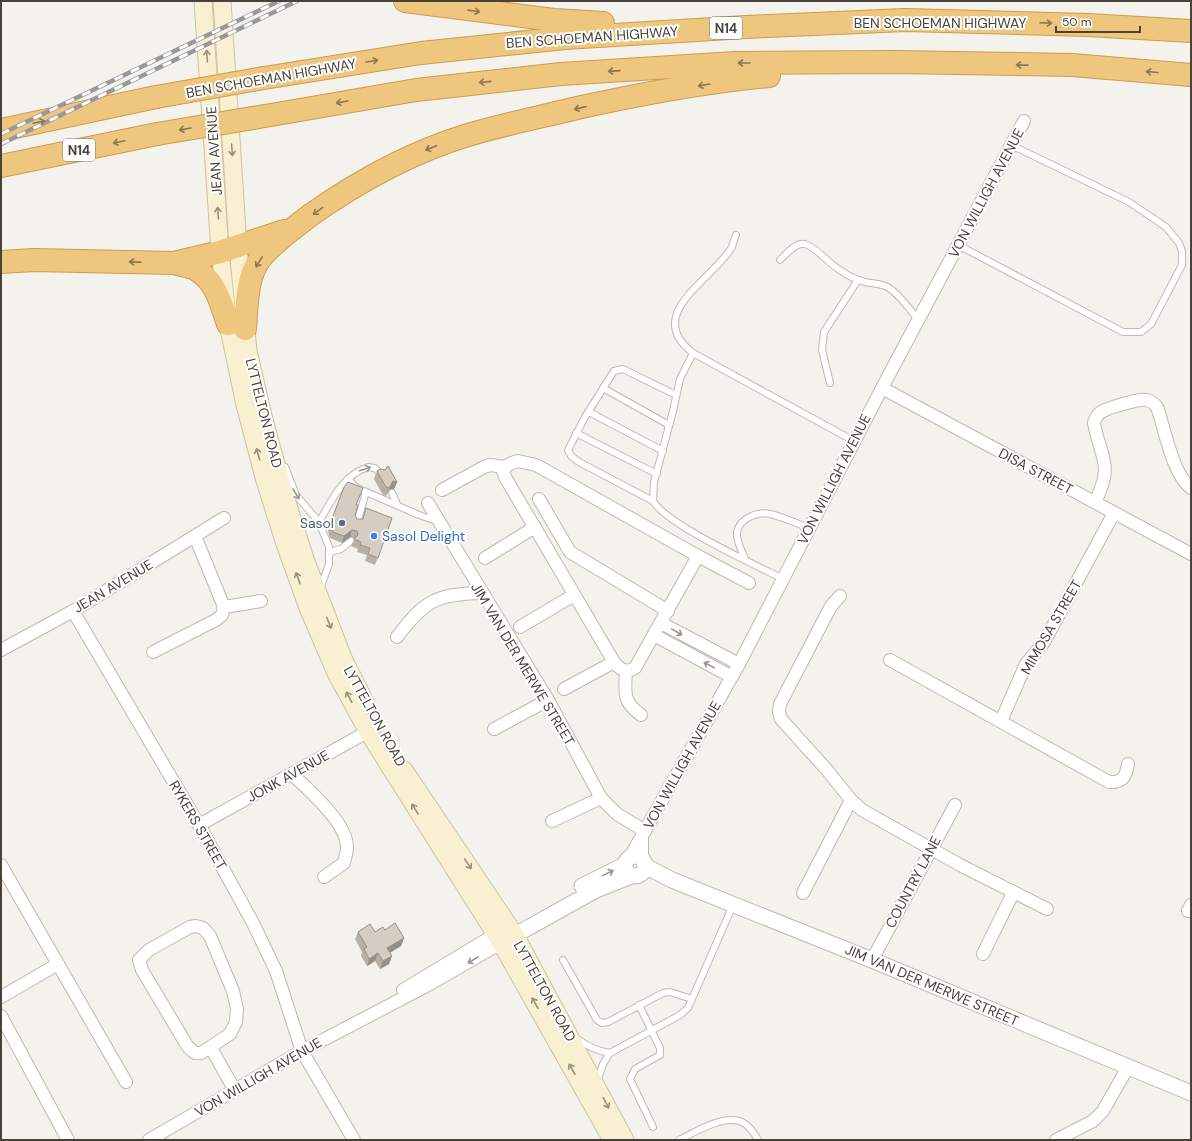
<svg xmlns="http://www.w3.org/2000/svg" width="1192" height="1141" font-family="'DM Sans',sans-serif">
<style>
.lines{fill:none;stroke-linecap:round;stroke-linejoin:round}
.service-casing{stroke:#bfb9af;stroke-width:8}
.minor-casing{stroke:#bfb9af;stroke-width:14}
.tertiary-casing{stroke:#bfb9af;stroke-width:17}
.secondary-casing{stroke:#cec2a1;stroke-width:19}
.motorway-casing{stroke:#cd9b4d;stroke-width:24}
.service{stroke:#fff;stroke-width:6}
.minor{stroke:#fff;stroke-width:12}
.tertiary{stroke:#fff;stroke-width:15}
.secondary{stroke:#f9efd1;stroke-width:17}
.motorway{stroke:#eec67d;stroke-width:22}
.rail-casing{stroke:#999;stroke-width:4.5}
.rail{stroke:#fff;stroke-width:3;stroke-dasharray:9;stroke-linecap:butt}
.motorway-bridge-casing{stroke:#cd9b4d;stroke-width:24;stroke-linecap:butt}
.motorway-bridge{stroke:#eec67d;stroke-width:22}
.wall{fill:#b7b0a7}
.shaded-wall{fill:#959088}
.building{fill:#d5cdc2;stroke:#959088}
.oneway{stroke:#8a7755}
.oneway2{stroke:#98907e}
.oneway3{stroke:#9a9793}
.service-dot{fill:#5c6f8a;stroke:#fff;stroke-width:1.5}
.shop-dot{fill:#3f7fe0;stroke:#fff;stroke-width:1.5}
.labels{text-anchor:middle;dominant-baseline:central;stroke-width:4;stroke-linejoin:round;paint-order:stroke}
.shield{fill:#fff;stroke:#7f7b75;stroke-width:1}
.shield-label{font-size:13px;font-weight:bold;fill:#48423a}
.street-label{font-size:14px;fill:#48423a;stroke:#fff}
.service-label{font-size:14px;fill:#4e5e75;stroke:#fff;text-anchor:end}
.shop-label{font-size:14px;fill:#366cbe;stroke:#fff;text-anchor:start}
</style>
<rect width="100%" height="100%" fill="#f4f2ec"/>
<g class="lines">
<defs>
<g id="service">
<path d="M736 235C734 239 733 243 732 247 713 280 642 314 693 353L854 441"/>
<polyline points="958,245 1123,332 1141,332 1151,324 1182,265 1182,251 1179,243 1166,227 1129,202 1011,145"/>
<path d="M780 260C786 254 796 242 805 244 816 247 829 264 840 270 847 275 856 280 865 282 873 284 881 283 889 288 900 295 909 309 918 319"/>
<path d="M693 353 680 379 673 411 654 482 653 501C667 525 754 564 783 579"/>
<polyline points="830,383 822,350 824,332 858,280"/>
<polyline points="603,388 669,425"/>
<polyline points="589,412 663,451"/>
<polyline points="576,433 657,474"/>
<polyline points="285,467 296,495 319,522 329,547 329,564 320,589"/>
<polyline points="348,479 357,488 419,515 437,521"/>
<polyline points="392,493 397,504"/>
<polyline points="653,501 579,462 571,456 568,450 585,417 614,371 623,369 676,395"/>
<path d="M319 522C332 500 342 476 368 467L375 468 381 474"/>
<polyline points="357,523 366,492"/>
<polyline points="330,552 341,549 351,541"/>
<path d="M745 559C742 551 736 541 737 532 740 518 758 511 770 514 783 517 796 523 809 528"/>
<polyline points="563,960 597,1020 602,1023 608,1022 663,993 670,992 692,999"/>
<polyline points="639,1005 660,1048 660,1055 635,1069 630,1079 653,1127"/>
<path d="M576 1038C588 1046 596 1051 610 1053"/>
<polyline points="597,1082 603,1064 610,1053 680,1015 688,1008 733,905"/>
<path d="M679 1140C695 1132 724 1114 742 1122 749 1125 754 1133 758 1140"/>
</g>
<g id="minor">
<polyline points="882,388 1191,554"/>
<path d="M518 461 536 465 698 556 635 668C626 673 620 670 614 662L505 477 503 471C507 464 511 463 518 461Z"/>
<polyline points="442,490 484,467 490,465 505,467"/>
<polyline points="539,499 570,552 668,611"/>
<path d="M1095 502C1114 464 1101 460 1094 423 1095 418 1097 415 1101 412 1108 408 1139 398 1147 400 1152 401 1154 404 1157 407 1165 429 1172 474 1191 488"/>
<polyline points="428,503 548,700 601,798 617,814 645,831"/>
<polyline points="698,556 749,583"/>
<polyline points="485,558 535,527"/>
<polyline points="840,596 831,606 780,704 779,712 781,719 827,770 851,800 862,810 960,865 1047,909"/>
<polyline points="224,607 261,601"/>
<polyline points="73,611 199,825 253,923 276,971 302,1051 354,1140"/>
<polyline points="661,623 739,664"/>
<polyline points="520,627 574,595"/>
<polyline points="654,635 732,677"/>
<path d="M397 637C424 601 436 594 481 593"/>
<polyline points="1,650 73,611 224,518"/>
<polyline points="153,652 216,620 222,615 224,607 195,536"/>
<path d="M890 660 1109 782C1123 783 1126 776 1128 764"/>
<path d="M626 671C625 693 622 701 641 715"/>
<polyline points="564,689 614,662"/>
<polyline points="1001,721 1026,664 1044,642 1114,513"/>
<polyline points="494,729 548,700"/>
<path d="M292 774C309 790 347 823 347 847 347 852 345 858 344 863L324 877"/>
<polyline points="552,821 601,798"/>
<polyline points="199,825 378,726"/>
<polyline points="630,857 739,664 882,388 1024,121"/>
<polyline points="642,859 642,836"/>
<polyline points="1,865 126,1082"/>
<polyline points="803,893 851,800"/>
<polyline points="1188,911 1191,905"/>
<polygon points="196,926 203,928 210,936 233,991 237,1009 236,1022 230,1034 201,1053 195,1053 188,1047 142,970 139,960 149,950 190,927"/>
<polyline points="983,954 1013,893"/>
<polyline points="872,960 955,805"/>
<polyline points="403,990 496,934"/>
<polyline points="1,997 58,964"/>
<polyline points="1,1016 68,1140"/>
<polyline points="211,1048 234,1089"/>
<polyline points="149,1140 302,1051 430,984 501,943"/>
<polyline points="1056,1140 1093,1121 1103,1111 1128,1067"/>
</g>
<g id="tertiary">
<circle cx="635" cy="866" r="10"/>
<polyline points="645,866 672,880 872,960 1191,1093"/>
<polyline points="582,886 624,865"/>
<polyline points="506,940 596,890 631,876"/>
</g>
<g id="secondary">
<polyline points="203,1 220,252 228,324 245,405 265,481 284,541 308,608 336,673 368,732 501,943 612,1140"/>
<polyline points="222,1 238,247 248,351 264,420 284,493 305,559 343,658 366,704"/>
<polyline points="404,770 515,935 625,1140"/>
</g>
<g id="motorway">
<polyline points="405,1 554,20 603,23"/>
<polyline points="264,78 421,53 565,38 746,27 905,20 1088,25 1191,31"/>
<polyline points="265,116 416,90 561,74 735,63 895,62 1072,65 1191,75"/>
<polyline points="1,130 156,97"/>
<polyline points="1,166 157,134"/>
<polyline points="1,262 34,260 174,263 220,252 284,231"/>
<path d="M174 263C180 265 189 266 195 269 216 280 221 304 228 324"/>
<path d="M245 329C247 306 246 278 260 259 269 246 299 224 312 214 359 181 412 152 468 135 504 124 541 117 577 108 640 94 705 82 769 76"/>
</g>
</defs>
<use href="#service" class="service-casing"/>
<use href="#minor" class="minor-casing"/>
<use href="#tertiary" class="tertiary-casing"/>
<use href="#secondary" class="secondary-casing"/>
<use href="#motorway" class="motorway-casing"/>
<use href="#service" class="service"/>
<use href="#minor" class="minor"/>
<use href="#tertiary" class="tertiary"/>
<use href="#secondary" class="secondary"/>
<use href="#motorway" class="motorway"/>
<defs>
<g id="rail">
<polyline points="1,134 279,1"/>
<polyline points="1,144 297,1"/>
</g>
</defs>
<use href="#rail" class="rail-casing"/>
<use href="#rail" class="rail"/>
<defs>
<g id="motorway-bridge">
<polyline points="156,97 264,78"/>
<polyline points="157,134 265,116"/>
</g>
</defs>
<use href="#motorway-bridge" class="motorway-bridge-casing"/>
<use href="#motorway-bridge" class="motorway-bridge"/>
</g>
<g class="wall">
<polygon points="377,471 397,482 394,489 390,489 386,496 383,495 374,479"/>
<polygon points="344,487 356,505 355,515 357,519 392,518 375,565 365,561 367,555 357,552 358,549 351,546 354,539 354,538 350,537 342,543 330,538 328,531"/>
<polygon points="385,930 404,938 401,946 390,953 392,956 389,964 380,969 375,961 367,966 361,956 362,952 355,939 358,932 375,932"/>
</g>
<g class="shaded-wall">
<polygon points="393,481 397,482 394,489 390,489 386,496"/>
<polygon points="352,530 350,537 342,543 344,536"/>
<polygon points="404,938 401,946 384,956 387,948"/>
<polygon points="378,953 375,961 367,966 369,959"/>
<polygon points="392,956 389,964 380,969 383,961"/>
</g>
<g class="building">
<polygon points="388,466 397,482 393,481 389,488 386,487 377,471 380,469 385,470"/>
<polygon points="348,482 363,488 356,505 358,505 355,515 357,519 363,519 366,508 392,518 378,558 368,554 370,548 360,545 361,542 354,539 358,535 357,531 352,530 344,536 333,532 330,524 344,487"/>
<polygon points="395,923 404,938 387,948 392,956 383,961 378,953 369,959 364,949 367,947 358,932 370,924 375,932 383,927 385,930"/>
</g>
<defs><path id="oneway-shaft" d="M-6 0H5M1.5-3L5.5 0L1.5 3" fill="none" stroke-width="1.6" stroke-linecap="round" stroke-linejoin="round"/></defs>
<g class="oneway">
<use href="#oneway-shaft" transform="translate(474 11) rotate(8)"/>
<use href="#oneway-shaft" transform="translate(1046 23) rotate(2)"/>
<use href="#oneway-shaft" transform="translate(372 61) rotate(-9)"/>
<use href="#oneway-shaft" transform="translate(744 63) rotate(180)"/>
<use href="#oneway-shaft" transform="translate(1022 65) rotate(-179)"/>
<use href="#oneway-shaft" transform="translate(614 71) rotate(176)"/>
<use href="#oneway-shaft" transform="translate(1152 72) rotate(-175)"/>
<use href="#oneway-shaft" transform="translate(485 82) rotate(174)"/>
<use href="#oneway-shaft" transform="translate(704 85) rotate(170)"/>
<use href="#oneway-shaft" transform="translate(342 102) rotate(170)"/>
<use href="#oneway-shaft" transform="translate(580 108) rotate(167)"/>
<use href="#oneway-shaft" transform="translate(39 122) rotate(-12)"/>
<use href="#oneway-shaft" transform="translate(185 129) rotate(170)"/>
<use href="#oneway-shaft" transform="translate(119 142) rotate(168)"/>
<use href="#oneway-shaft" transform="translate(431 148) rotate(159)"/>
<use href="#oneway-shaft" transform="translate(318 211) rotate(144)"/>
<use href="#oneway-shaft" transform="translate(135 262) rotate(-179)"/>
<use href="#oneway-shaft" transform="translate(259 262) rotate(122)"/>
</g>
<g class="oneway2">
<use href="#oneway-shaft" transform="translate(207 56) rotate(-94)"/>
<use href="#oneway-shaft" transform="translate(232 150) rotate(86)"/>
<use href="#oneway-shaft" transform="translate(218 213) rotate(-94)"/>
<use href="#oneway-shaft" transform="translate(258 454) rotate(-105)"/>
<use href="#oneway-shaft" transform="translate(298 578) rotate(-110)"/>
<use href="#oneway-shaft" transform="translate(329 623) rotate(68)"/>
<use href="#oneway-shaft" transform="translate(349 697) rotate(-118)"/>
<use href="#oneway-shaft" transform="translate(415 809) rotate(-122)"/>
<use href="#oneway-shaft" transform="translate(468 864) rotate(56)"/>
<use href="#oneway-shaft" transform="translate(535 1003) rotate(-119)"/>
<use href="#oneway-shaft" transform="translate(572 1069) rotate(-119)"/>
<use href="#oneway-shaft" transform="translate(606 1103) rotate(62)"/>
</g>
<g class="oneway3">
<use href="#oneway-shaft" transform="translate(365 469) rotate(-18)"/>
<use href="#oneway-shaft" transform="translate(296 494) rotate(59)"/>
<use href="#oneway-shaft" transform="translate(677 632) rotate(30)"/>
<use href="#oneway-shaft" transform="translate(709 665) rotate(-152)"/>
<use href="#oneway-shaft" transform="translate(608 873) rotate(-26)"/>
<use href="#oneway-shaft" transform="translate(473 960) rotate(150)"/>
</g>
<circle class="service-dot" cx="342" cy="523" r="4"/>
<circle class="shop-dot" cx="374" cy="536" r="4"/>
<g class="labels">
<g class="shield">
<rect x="710" y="17" width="32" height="22" rx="3"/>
<rect x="63" y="139" width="32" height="22" rx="3"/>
</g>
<g class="shield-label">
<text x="726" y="28">N14</text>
<text x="79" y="150">N14</text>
</g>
<g class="street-label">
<text x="940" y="23">BEN SCHOEMAN HIGHWAY</text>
<text transform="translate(592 37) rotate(-4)">BEN SCHOEMAN HIGHWAY</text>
<text transform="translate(271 78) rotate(-10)">BEN SCHOEMAN HIGHWAY</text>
<text transform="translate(214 151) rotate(-94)">JEAN AVENUE</text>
<text transform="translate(986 193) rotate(-62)">VON WILLIGH AVENUE</text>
<text transform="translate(264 413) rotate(76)">LYTTELTON ROAD</text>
<text transform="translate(1036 471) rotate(28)">DISA STREET</text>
<text transform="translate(834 479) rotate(-63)">VON WILLIGH AVENUE</text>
<text transform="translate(113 586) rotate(-31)">JEAN AVENUE</text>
<text transform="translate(1051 627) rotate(-60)">MIMOSA STREET</text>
<text transform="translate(523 664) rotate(59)">JIM VAN DER MERWE STREET</text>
<text transform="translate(375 716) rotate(61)">LYTTELTON ROAD</text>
<text transform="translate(682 765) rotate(-61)">VON WILLIGH AVENUE</text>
<text transform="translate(288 776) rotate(-29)">JONK AVENUE</text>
<text transform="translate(198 825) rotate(60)">RYKERS STREET</text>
<text transform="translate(913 882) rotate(-62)">COUNTRY LANE</text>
<text transform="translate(932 985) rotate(23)">JIM VAN DER MERWE STREET</text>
<text transform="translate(545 991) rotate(61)">LYTTELTON ROAD</text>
<text transform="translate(258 1077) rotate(-30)">VON WILLIGH AVENUE</text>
</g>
<g class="service-label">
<text x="334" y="523">Sasol</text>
</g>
<g class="shop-label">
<text x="382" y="536">Sasol Delight</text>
</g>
</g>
<rect width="1192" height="1141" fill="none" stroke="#48423a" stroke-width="4"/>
<path d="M1056 26v6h84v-6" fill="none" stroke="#48423a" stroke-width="2"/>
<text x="1062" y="26" font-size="12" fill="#48423a" stroke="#ffffff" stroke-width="3" paint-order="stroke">50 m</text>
</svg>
